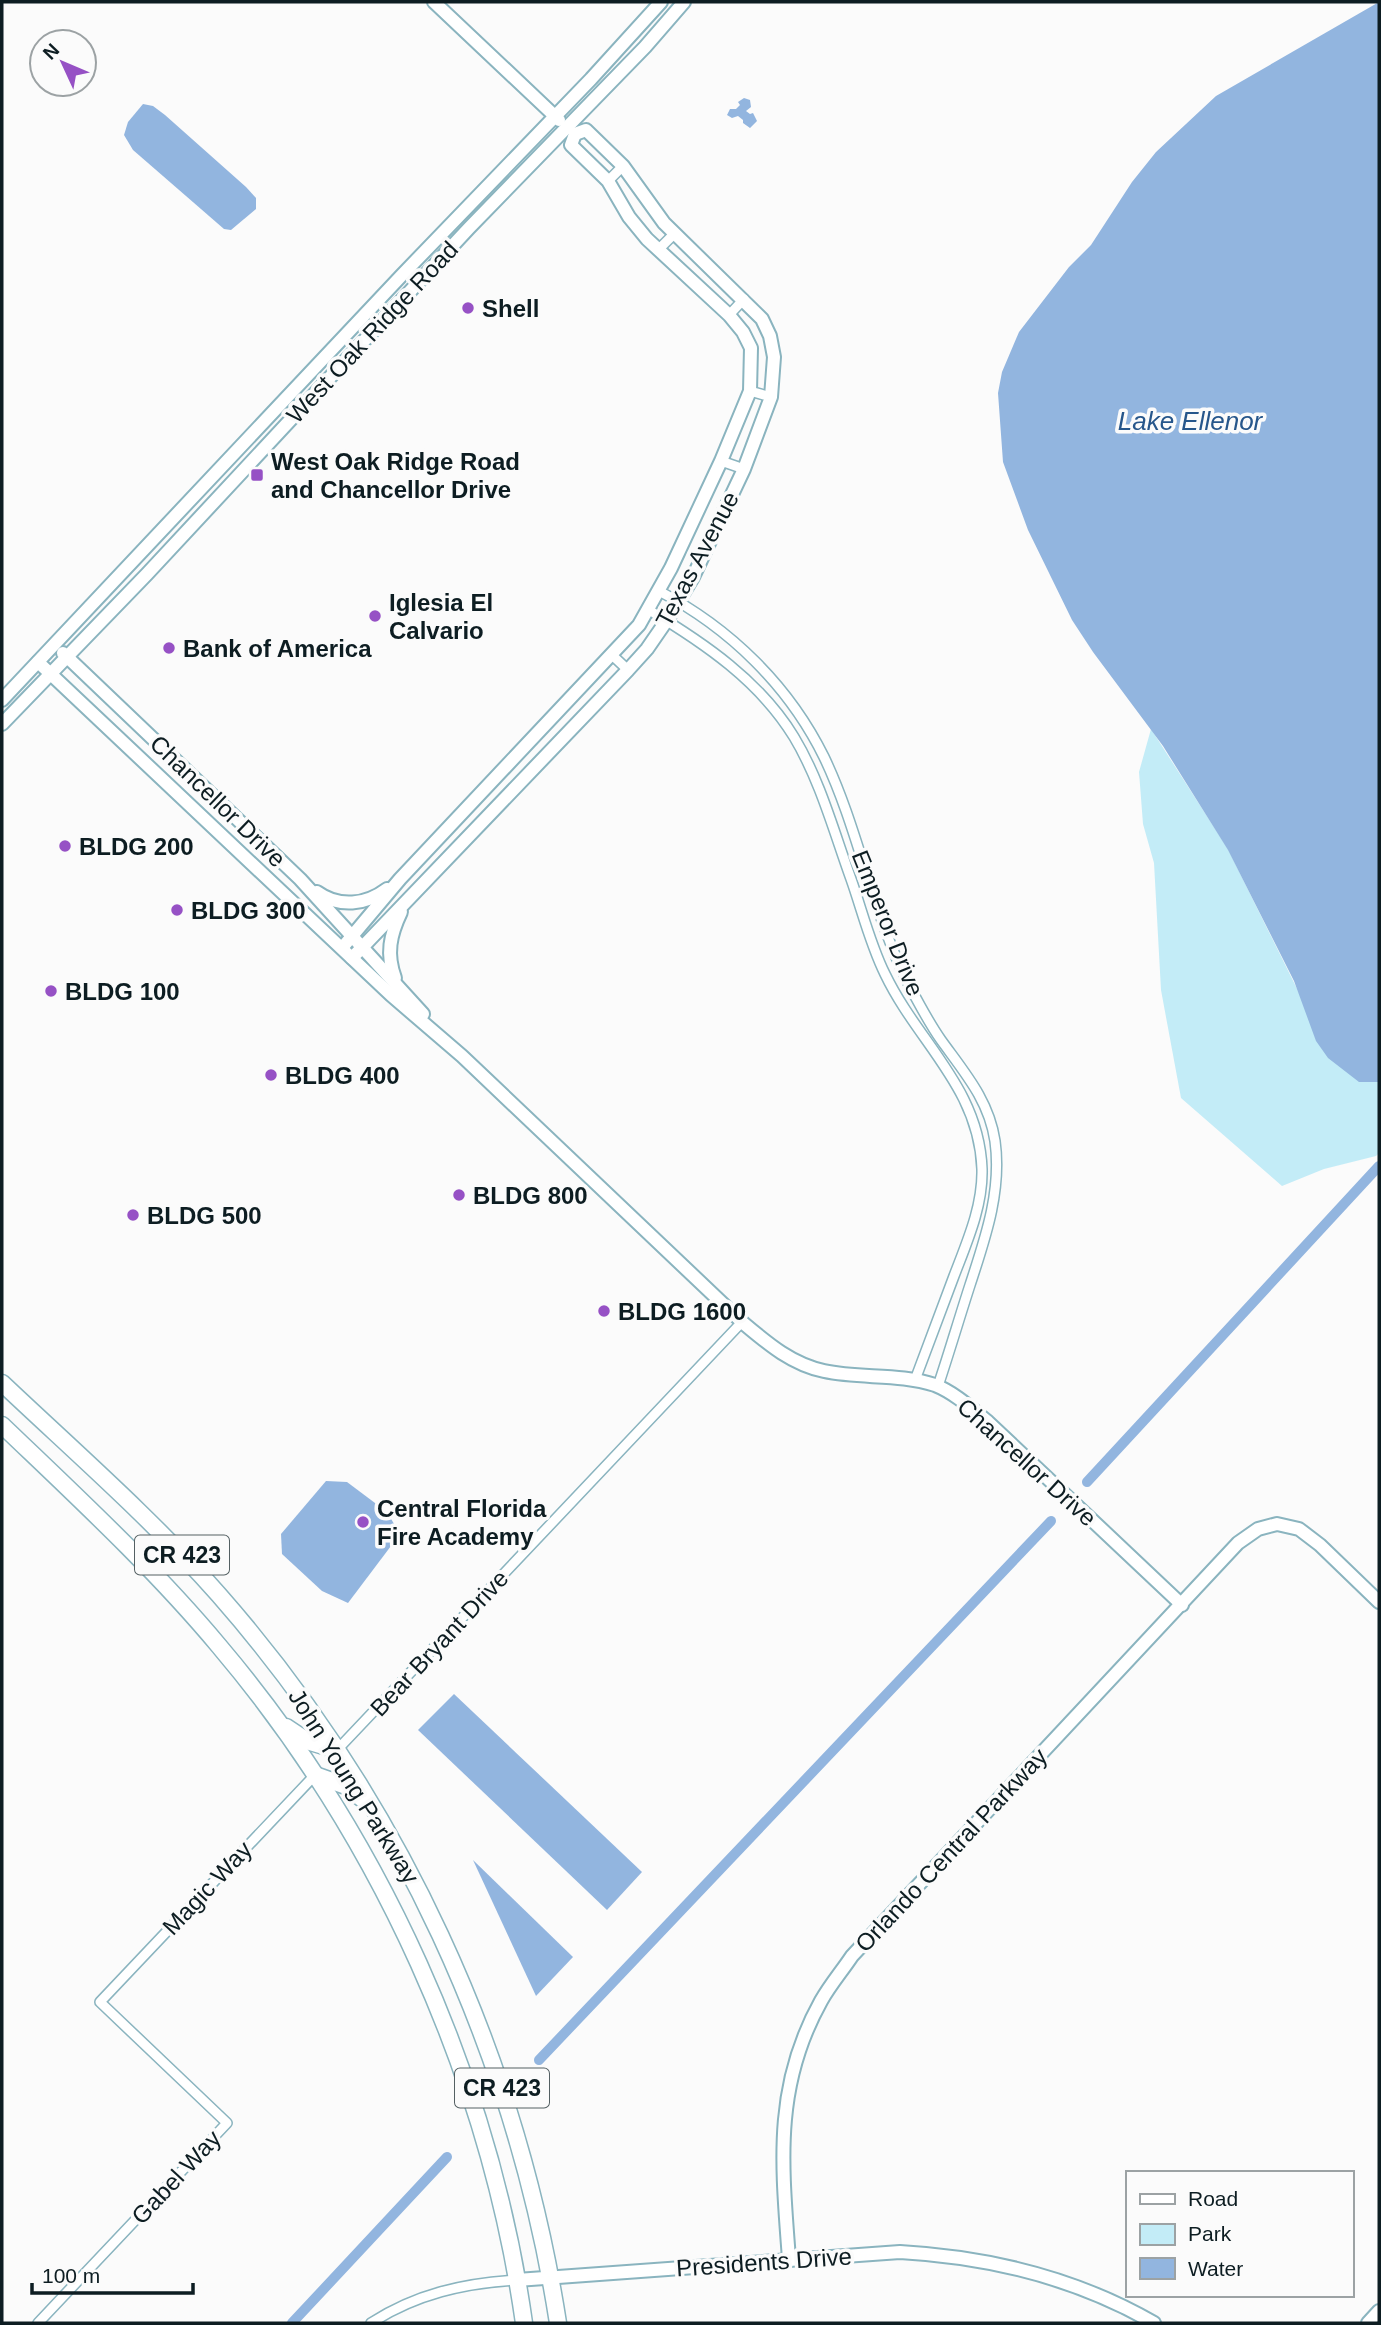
<svg xmlns="http://www.w3.org/2000/svg" width="1381" height="2325" font-family="Helvetica,sans-serif">
<style>
.green{fill:#c3ecf7}
.water{fill:#92b5df}
.lines{fill:none;stroke-linecap:round;stroke-linejoin:round}
.canal{stroke:#92b5df;stroke-width:10}
.street-casing{stroke:#8ab4bf;stroke-width:12}
.secondary-casing{stroke:#8ab4bf;stroke-width:16}
.highway-casing{stroke:#8ab4bf;stroke-width:19}
.street{stroke:#fff;stroke-width:9}
.secondary{stroke:#fff;stroke-width:12}
.highway{stroke:#fff;stroke-width:16}
.poi-dot{fill:#9651c5;stroke:#fbfbfb;stroke-width:2.5}
.labels{text-anchor:middle;dominant-baseline:central;stroke-width:7;stroke-linejoin:round;paint-order:stroke}
.shield{fill:#fbfbfb;stroke:#546063;stroke-width:2}
.shield-label{font-size:23px;font-weight:bold;fill:#0d1d22}
.poi-label{font-size:24px;font-weight:bold;fill:#0d1d22;stroke:#fbfbfb;text-anchor:start}
.street-label{font-size:24px;fill:#0d1d22;stroke:#fbfbfb}
.water-label{font-size:26px;font-style:italic;fill:#26568b;stroke:#fbfbfb}
</style>
<rect width="100%" height="100%" fill="#fbfbfb"/>
<polygon class="green" points="1151,729 1228,849 1305,1005 1359,1081 1379,1082 1379,1153 1376,1156 1324,1169 1282,1186 1181,1098 1161,990 1154,863 1143,824 1139,772"/>
<g class="water">
<polygon points="1379,2 1379,1082 1359,1082 1328,1058 1316,1041 1294,981 1228,850 1163,746 1093,652 1072,620 1028,530 1003,462 998,393 1002,372 1019,332 1069,267 1091,245 1132,182 1156,152 1216,96"/>
<polygon points="744,98 750,100 751,107 746,111 750,114 753,113 757,121 750,128 743,123 743,120 738,116 732,118 727,115 730,109 736,109 740,105 738,102"/>
<polygon points="143,104 153,106 165,115 246,187 256,198 256,209 231,230 224,229 133,150 124,135 128,122"/>
<polygon points="326,1481 347,1482 387,1512 400,1534 348,1603 322,1591 282,1554 281,1534"/>
<polygon points="454,1694 642,1872 607,1910 418,1730"/>
<polygon points="473,1860 573,1957 536,1996"/>
</g>
<g class="lines">
<g class="canal">
<polyline points="1087,1482 1379,1166"/>
<polyline points="539,2060 1051,1521"/>
<polyline points="292,2323 447,2157"/>
</g>
<defs>
<g id="street">
<polyline points="608,181 623,166"/>
<polyline points="658,250 674,234"/>
<polyline points="729,315 744,299"/>
<polyline points="750,391 771,397"/>
<polyline points="721,461 744,469"/>
<path d="M659 591C730 628 789 686 824 757 859 830 872 913 909 985 919 1004 929 1023 941 1040 964 1072 989 1100 995 1141 1002 1191 985 1239 970 1285 959 1319 949 1353 938 1386"/>
<path d="M649 610C704 643 760 681 794 737 820 780 834 832 851 879 862 910 870 944 885 974 918 1043 979 1087 982 1169 983 1206 967 1242 954 1276 941 1310 928 1345 915 1380"/>
<polyline points="612,655 628,670"/>
<polyline points="337,1750 742,1322"/>
<polyline points="38,2323 227,2123 100,2002 315,1775"/>
<path d="M371 2323C416 2294 464 2283 517 2280"/>
</g>
<g id="secondary">
<polyline points="434,2 559,120"/>
<polyline points="63,653 300,879 423,1014"/>
<path d="M38 662 391 995 462 1056 742 1322C767 1343 791 1364 824 1371 861 1379 899 1373 935 1385 955 1393 972 1409 988 1422L1182 1605"/>
<polyline points="2,700 402,275 591,79 661,2"/>
<polyline points="2,724 147,574 469,228 645,47 684,2"/>
<path d="M317 892C339 908 366 905 387 889"/>
<polyline points="342,948 400,879 639,625 671,568 721,461 750,391 751,348 743,332 729,315 647,239 629,217 608,181 571,145 575,134"/>
<polyline points="352,958 628,670 647,649 667,620 693,577 744,469 771,397 774,357 770,336 762,319 664,223 623,166 586,130 575,134"/>
<path d="M395 978C386 954 390 935 401 912"/>
<path d="M789 2259C782 2165 773 2087 821 2001 830 1985 842 1971 852 1956L1238 1543 1258 1529 1277 1524 1299 1529 1320 1545 1379 1602"/>
<path d="M517 2280 900 2252C989 2257 1076 2278 1154 2323"/>
<polyline points="1368,2323 1379,2311"/>
</g>
<g id="highway">
<path d="M2 1383C75 1452 152 1519 219 1595 399 1800 516 2054 558 2323"/>
<path d="M2 1425C76 1496 153 1567 219 1646 380 1836 489 2077 524 2323"/>
<polyline points="286,1727 307,1741 337,1750"/>
<polyline points="315,1775 346,1786 365,1801"/>
</g>
</defs>
<use href="#street" class="street-casing"/>
<use href="#secondary" class="secondary-casing"/>
<use href="#highway" class="highway-casing"/>
<use href="#street" class="street"/>
<use href="#secondary" class="secondary"/>
<use href="#highway" class="highway"/>
</g>
<g class="poi-dot">
<circle cx="468" cy="308" r="7"/>
<rect x="250" y="468" width="14" height="14" rx="3.5"/>
<circle cx="375" cy="616" r="7"/>
<circle cx="169" cy="648" r="7"/>
<circle cx="65" cy="846" r="7"/>
<circle cx="177" cy="910" r="7"/>
<circle cx="51" cy="991" r="7"/>
<circle cx="271" cy="1075" r="7"/>
<circle cx="459" cy="1195" r="7"/>
<circle cx="133" cy="1215" r="7"/>
<circle cx="604" cy="1311" r="7"/>
<circle cx="363" cy="1522" r="7"/>
</g>
<g class="labels">
<g class="shield">
<rect x="135" y="1535.5" width="94" height="39" rx="5"/>
<rect x="455" y="2068.5" width="94" height="39" rx="5"/>
</g>
<g class="shield-label">
<text x="182" y="1555">CR 423</text>
<text x="502" y="2088">CR 423</text>
</g>
<g class="poi-label">
<text x="482" y="308">Shell</text>
<text x="271" y="461">West Oak Ridge Road<tspan x="271" dy="28">and Chancellor Drive</tspan></text>
<text x="389" y="602">Iglesia El<tspan x="389" dy="28">Calvario</tspan></text>
<text x="183" y="648">Bank of America</text>
<text x="79" y="846">BLDG 200</text>
<text x="191" y="910">BLDG 300</text>
<text x="65" y="991">BLDG 100</text>
<text x="285" y="1075">BLDG 400</text>
<text x="473" y="1195">BLDG 800</text>
<text x="147" y="1215">BLDG 500</text>
<text x="618" y="1311">BLDG 1600</text>
<text x="377" y="1508">Central Florida<tspan x="377" dy="28">Fire Academy</tspan></text>
</g>
<g class="street-label">
<text transform="translate(372 332) rotate(-47)">West Oak Ridge Road</text>
<text transform="translate(697 559) rotate(-62)">Texas Avenue</text>
<text transform="translate(218 801) rotate(44)">Chancellor Drive</text>
<text transform="translate(888 923) rotate(68)">Emperor Drive</text>
<text transform="translate(1027 1462) rotate(42)">Chancellor Drive</text>
<text transform="translate(439 1643) rotate(-47)">Bear Bryant Drive</text>
<text transform="translate(354 1786) rotate(58)">John Young Parkway</text>
<text transform="translate(951 1850) rotate(-47)">Orlando Central Parkway</text>
<text transform="translate(207 1888) rotate(-47)">Magic Way</text>
<text transform="translate(176 2177) rotate(-47)">Gabel Way</text>
<text transform="translate(764 2262) rotate(-4)">Presidents Drive</text>
</g>
<g class="water-label">
<text x="1190" y="421">Lake Ellenor</text>
</g>
</g>
<rect width="1381" height="2325" fill="none" stroke="#0d1d22" stroke-width="7"/>
<rect x="1126" y="2171" width="228" height="126" fill="#fbfbfb" stroke="#9ca2a4" stroke-width="2"/>
<rect x="1140" y="2194" width="35" height="10" fill="#ffffff" stroke="#9ca2a4" stroke-width="2"/>
<text x="1188" y="2206" font-size="21" fill="#0d1d22">Road</text>
<rect x="1140" y="2224" width="35" height="21" fill="#c3ecf7" stroke="#9ca2a4" stroke-width="2"/>
<text x="1188" y="2241" font-size="21" fill="#0d1d22">Park</text>
<rect x="1140" y="2258" width="35" height="21" fill="#92b5df" stroke="#9ca2a4" stroke-width="2"/>
<text x="1188" y="2276" font-size="21" fill="#0d1d22">Water</text>
<g transform="translate(63 63) rotate(314)"><circle r="33" fill="#fbfbfb" stroke="#9ca2a4" stroke-width="2"/>
<path d="M0-5L12 26L0 18L-12 26Z" fill="#9651c5"/>
<text y="-10" font-size="19" font-weight="bold" text-anchor="middle" fill="#0d1d22">N</text>
</g>
<path d="M32 2283v10h161v-10" fill="none" stroke="#0d1d22" stroke-width="3.5"/>
<text x="42" y="2283" font-size="21" fill="#0d1d22" stroke="#fbfbfb" stroke-width="5" paint-order="stroke">100 m</text>
</svg>
